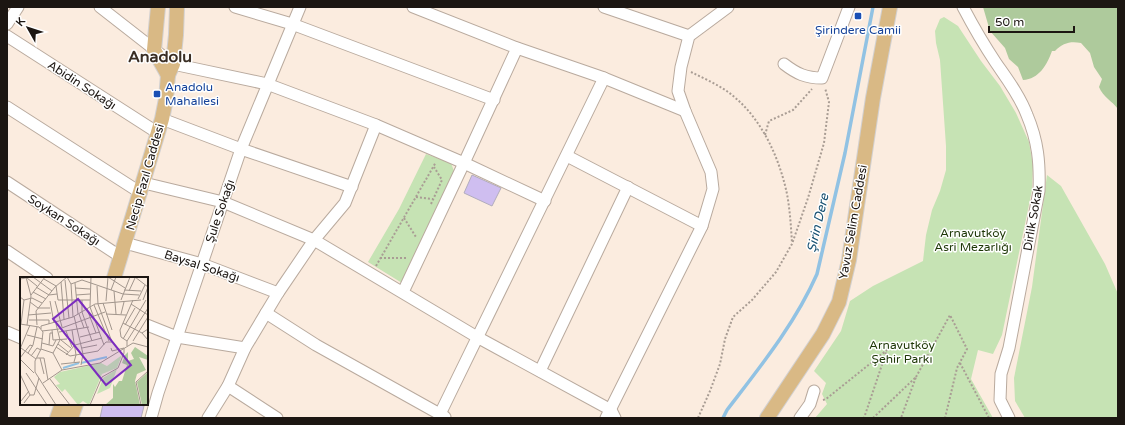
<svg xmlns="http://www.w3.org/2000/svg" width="1125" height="425" font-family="'Varela Round',sans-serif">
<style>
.green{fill:#c6e3b4}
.forest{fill:#aeca9c}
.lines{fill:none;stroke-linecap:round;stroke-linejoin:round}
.stream{stroke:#91c2e3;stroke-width:3.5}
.building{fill:#cfbef0;stroke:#b2adbd}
.minor-casing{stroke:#b9aa9e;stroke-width:13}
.major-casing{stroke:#d2d0d0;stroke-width:16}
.path{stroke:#a99d94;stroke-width:2;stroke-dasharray:2 2;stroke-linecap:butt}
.minor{stroke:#fff;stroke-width:11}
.major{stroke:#d9b985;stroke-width:14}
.transit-dot{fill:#1a4fb4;stroke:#fff;stroke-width:1.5}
.labels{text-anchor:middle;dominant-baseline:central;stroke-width:3;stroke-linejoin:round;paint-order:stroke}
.transit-label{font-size:12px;fill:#164399;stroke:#fff}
.street-label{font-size:12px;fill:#1c1612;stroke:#fff}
.park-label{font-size:12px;fill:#1d3706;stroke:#fff}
.water-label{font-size:13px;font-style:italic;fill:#185172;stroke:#fff}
.district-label{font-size:16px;font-weight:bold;fill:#3a2e24;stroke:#fff}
.inset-river{fill:none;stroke:#91c2e3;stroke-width:2}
.inset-road{fill:none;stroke:#a2968d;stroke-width:1}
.view{fill:#7b2cbf;fill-opacity:0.15;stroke:#7b2cbf;stroke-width:2}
.inset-edge{fill:none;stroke:#1c1612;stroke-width:2}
</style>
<rect width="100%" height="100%" fill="#fbecdf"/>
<g class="green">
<polygon points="944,17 958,26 981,61 1000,86 1016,113 1029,142 1033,165 1032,190 1002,335 993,354 978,350 971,379 993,418 815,418 827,404 822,394 826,383 814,371 841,331 850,301 873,286 923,261 926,235 932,210 940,191 946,170 946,146 940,60 936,43 935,31 940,19"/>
<polygon points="426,154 451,163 454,171 402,283 368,262 399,209"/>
<polygon points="1047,175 1061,186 1105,264 1118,294 1118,418 1025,418 1015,401 1014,378 1032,287"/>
</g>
<path class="forest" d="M983 7H1118V109C1112 101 1103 97 1099 87L1102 79 1094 67 1090 53 1081 43C1070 41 1063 43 1055 51H1052C1047 65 1039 79 1023 80L1018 67 1009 59 1005 48 990 31Z"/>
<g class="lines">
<path class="stream" d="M723 418 727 410C760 367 795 324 817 274L845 153 873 7"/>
</g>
<g class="building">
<polygon points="472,175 501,188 492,206 464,193"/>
<polygon points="103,404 133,404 144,406 141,418 100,418"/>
</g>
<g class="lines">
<defs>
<g id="minor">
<polyline points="100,7 173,64 267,84 376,125 464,163 545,201"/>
<polyline points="235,7 292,24 494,100"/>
<polyline points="413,7 517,48 604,78 685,111"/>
<polyline points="604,7 689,36"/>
<path d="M963 7C973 26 984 45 996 63 1007 79 1020 96 1027 115 1038 141 1040 163 1039 191L1009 348 1001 374 1000 400 1009 418"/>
<polyline points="7,24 18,7"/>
<polyline points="7,36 158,133"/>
<path d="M784 64C797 74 806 78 822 78L849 7"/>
<polyline points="7,107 141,193"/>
<polyline points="162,119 241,149 352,187"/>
<polyline points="567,156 702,226"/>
<polyline points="7,182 121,257"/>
<polyline points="144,183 223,202 314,240 477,337 611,410 615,418"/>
<polyline points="125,243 202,264 278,293"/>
<polyline points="7,251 47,278"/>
<polyline points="403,292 464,163 517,48"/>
<polyline points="266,313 316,345 445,417"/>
<polyline points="147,325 177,337 245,348"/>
<polyline points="7,332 21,338"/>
<polyline points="540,371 628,187"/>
<polyline points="228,386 277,418"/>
<polyline points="151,418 158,393 241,149 300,7"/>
<polyline points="208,418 228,386 245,348 278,293 314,240 345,203 376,125"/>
<polyline points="440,418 440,414 604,78"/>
<polyline points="606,418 702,226 713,189 711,172 685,111 678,91 681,67 689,36 728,7"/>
<polyline points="800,418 810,404 814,391"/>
</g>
<g id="major">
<polyline points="158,7 154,50 168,75"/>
<polyline points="114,278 162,119 166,99 168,75 173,64 176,35 177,7"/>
<polyline points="57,418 62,404"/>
<polyline points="71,418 76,404"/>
<polyline points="767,418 823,334 839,302 849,260 873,98 890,7"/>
</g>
</defs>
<use href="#minor" class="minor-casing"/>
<use href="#major" class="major-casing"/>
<g class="path">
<path d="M691 72C703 78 717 84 728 92 760 115 779 156 787 194 790 210 791 227 792 243"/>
<polyline points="765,135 769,121 793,110 812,89"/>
<polyline points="416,197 433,199"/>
<polyline points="431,204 442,180 434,167"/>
<polyline points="404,218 416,237"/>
<polyline points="380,258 406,258 407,257"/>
<polyline points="376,266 436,162"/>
<polyline points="960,363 989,418"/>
<polyline points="916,377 950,315 967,349 957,368 945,418"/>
<polyline points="823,400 826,399 887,350 864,418"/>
<polyline points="698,418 710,391 720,364 725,339 733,317 752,300 776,272 792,244 808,198 824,143 829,102 825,88"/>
<polyline points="873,418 916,377 901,418"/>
</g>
<use href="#minor" class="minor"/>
<use href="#major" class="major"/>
</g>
<g class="transit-dot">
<rect x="854" y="12" width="8" height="8" rx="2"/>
<rect x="153" y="90" width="8" height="8" rx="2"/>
</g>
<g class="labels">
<g class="transit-label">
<text x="858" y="30">Şirindere Camii</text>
<text x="165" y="87" text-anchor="start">Anadolu<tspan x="165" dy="14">Mahallesi</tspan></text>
</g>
<g class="street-label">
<text transform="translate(82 85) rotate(33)">Abidin Sokağı</text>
<text transform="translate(145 177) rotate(-74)">Necip Fazıl Caddesi</text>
<text transform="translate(220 211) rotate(-71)">Şule Sokağı</text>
<text transform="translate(1033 218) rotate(-80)">Dirlik Sokak</text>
<text transform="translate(64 220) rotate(33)">Soykan Sokağı</text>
<text transform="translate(853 222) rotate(-80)">Yavuz Selim Caddesi</text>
<text transform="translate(202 266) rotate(18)">Baysal Sokağı</text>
</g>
<g class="park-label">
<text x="973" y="233">Arnavutköy<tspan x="973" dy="14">Asri Mezarlığı</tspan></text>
<text x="902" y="345">Arnavutköy<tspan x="902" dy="14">Şehir Parkı</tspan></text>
</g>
<g class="water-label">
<text transform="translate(818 223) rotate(-77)">Şirin Dere</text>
</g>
<g class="district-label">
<text x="160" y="57">Anadolu</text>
</g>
</g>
<g transform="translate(20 277)">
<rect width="128" height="128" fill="#fbecdf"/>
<path d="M102 78 97 91 82 97 69 128 63 124 58 128 45 112 42 115 36 108 40 107 34 100 40 95 81 86 87 89ZM97 92 90 111 77 117 83 101Z" fill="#c6e3b4"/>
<path d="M115 70 128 79V83L119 80 126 93 117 97 115 104 120 128H85L93 121V107L95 110 99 104H102L107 88 102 86 105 78 108 75V84L114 82 111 76ZM128 95V128H122L117 105Z" fill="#aeca9c"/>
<path class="inset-river" d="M61 86 87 80M43 91 59 86"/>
<path class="inset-road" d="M6 0 11 19 7 48M13 0 32 14M47 0 51 7 53 40M71 0 70 30 84 68M88 0 105 11M115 0 128 10M7 1 17 9M0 2 12 0M24 2 36 9 38 23H70M45 3 49 41M41 5 44 42M55 6 58 37M51 7 62 3 103 17 119 18M16 10 29 18 37 17M55 11 70 12M91 13 96 0M104 13 121 14M94 14 96 37M109 14 115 1M13 15 26 22M11 18 25 0M56 18 70 17M0 20 4 23 12 21 22 26M118 22 125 8M62 23V35L72 64M101 23 110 0M123 23 128 10M30 24 34 46M35 24 42 50M86 24 88 0M10 25 18 31H30M83 26 92 53M111 27 128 38M74 28 89 64M67 32 76 56M59 37 64 51M86 37 106 38M101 37 104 25M8 38 31 36M54 39 63 77 61 88M9 43H29V47M103 46 122 56M0 47 19 50 23 55 21 72 15 84V95L36 128M1 47 4 23M17 48 16 34 35 10 47 0M105 48 115 31M21 52V49L53 40 75 27 121 23M128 52 122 56 128 63M32 53 33 63 47 62M52 53 56 78 54 85M22 54 39 52 85 35M46 54 52 70M39 55 69 50M7 58 23 62M60 60 80 55M103 62 126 23M41 63 51 71M107 64 128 31M113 64 128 40M22 66 33 69 36 63M38 67 48 75M29 68 30 56H33M107 69V64L101 60 100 53 113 23M36 70 50 79 78 74 86 65H92L78 27 77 9M1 71 16 82M62 71 77 68M0 72 10 48M21 72 33 76 42 93M8 76 13 68 17 50M33 76 40 63 36 47M46 78 55 68 82 61M11 79 17 71 21 73M0 81 10 68 13 69M17 81H20L24 97M20 81H24L28 103M0 82 14 96M41 87 60 85M6 96 27 128M0 97 10 118M30 102 50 128M23 106 42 93 80 86 113 66 128 70M14 118 19 101M1 124 9 114M4 126 10 118H14M70 128 82 100 98 91 104 76V71L92 74 91 71M121 128 116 105 128 94"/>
<path class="view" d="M58 22 111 88 86 108 33 42Z"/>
<rect width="128" height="128" class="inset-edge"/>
</g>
<rect width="1125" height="425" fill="none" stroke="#1c1612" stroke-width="16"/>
<g transform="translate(28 28) rotate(309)" stroke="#ffffff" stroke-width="3" paint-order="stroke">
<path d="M0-3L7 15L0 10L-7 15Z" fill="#1c1612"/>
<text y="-6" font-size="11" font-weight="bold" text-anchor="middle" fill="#1c1612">K</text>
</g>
<path d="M989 26v6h85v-6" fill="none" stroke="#1c1612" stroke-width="2"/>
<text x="995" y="26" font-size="12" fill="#1c1612" stroke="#ffffff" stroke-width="3" paint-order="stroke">50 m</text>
</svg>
